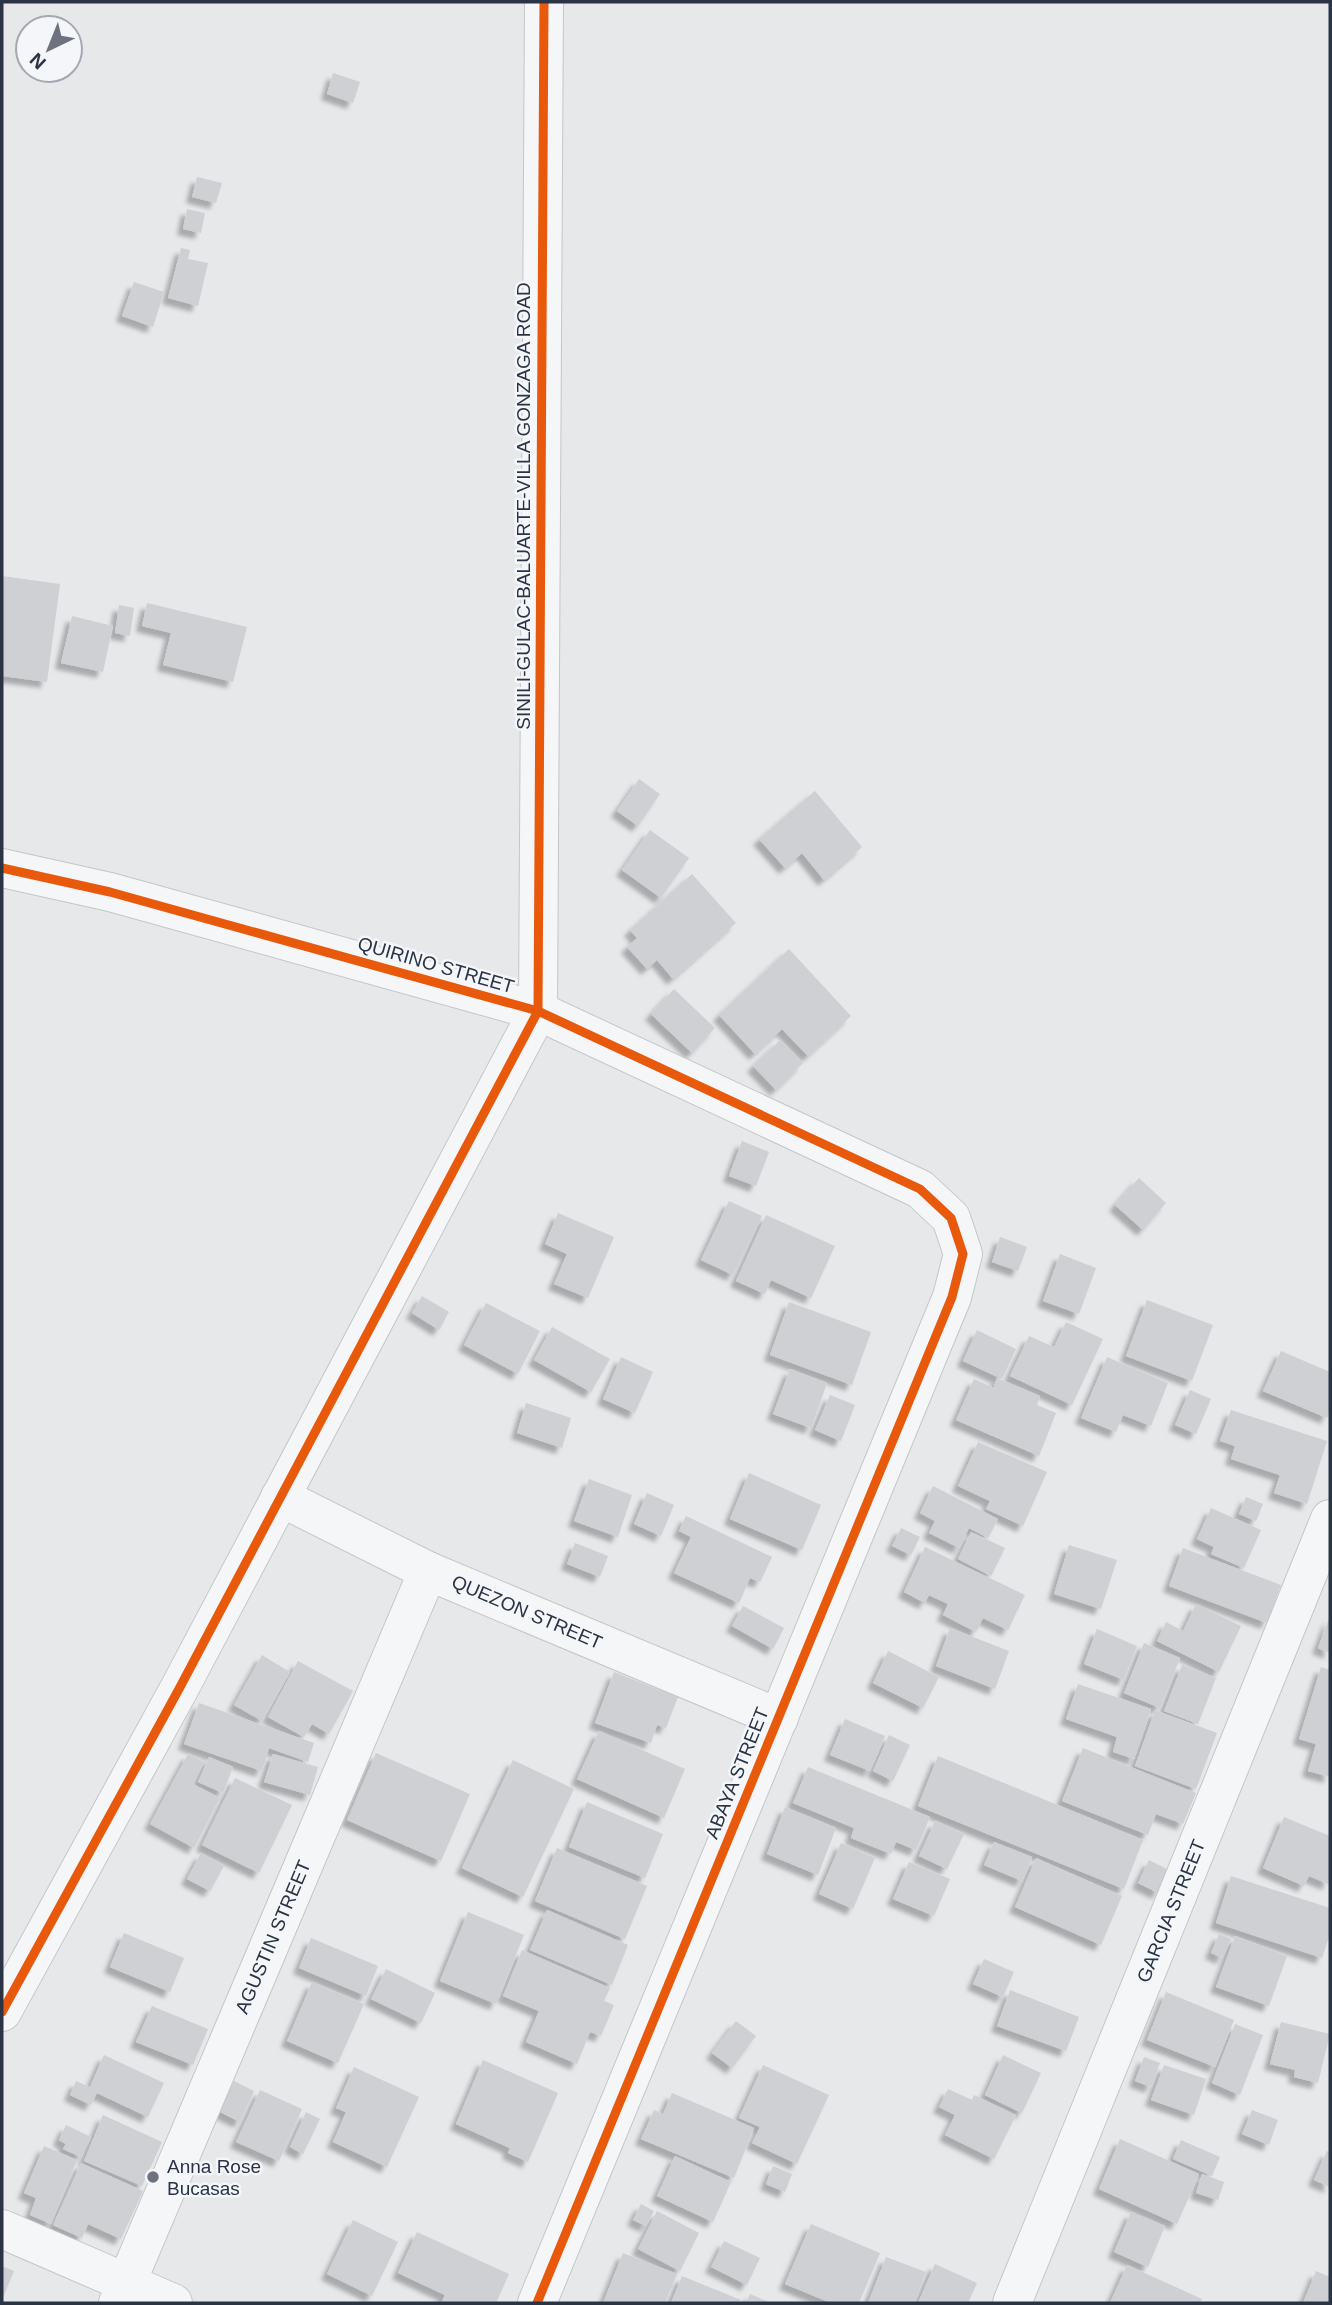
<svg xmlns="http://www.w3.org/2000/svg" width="1332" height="2305" font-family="Arial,sans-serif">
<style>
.building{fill:#ced0d3;filter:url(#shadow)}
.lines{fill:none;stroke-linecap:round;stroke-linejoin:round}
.minor-casing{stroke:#c4c6c8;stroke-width:40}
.minor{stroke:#f5f6f7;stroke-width:38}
.cycleway-casing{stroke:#f4f6f9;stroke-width:13}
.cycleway{stroke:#e8590c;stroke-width:9}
.poi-dot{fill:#6c737f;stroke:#f4f6f9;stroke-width:2.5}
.labels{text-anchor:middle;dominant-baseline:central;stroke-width:5;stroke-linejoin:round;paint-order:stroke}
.street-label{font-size:19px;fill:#2b3445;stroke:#f4f6f9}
.poi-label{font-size:19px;fill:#2b3445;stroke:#f4f6f9;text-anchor:start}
</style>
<defs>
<filter id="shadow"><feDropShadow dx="-6" dy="6" stdDeviation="2" flood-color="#0004"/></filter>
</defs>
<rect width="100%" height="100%" fill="#e6e8ea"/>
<g class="building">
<polygon points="333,73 360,82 353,103 327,94"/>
<polygon points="197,177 222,183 216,203 192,197"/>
<polygon points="187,209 205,213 201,233 183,229"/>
<polygon points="181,248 190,250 188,259 208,263 198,306 168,298"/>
<polygon points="134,282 164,292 153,327 122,316"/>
<polygon points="2,576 60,584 47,682 2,676"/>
<polygon points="147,603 247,627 233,682 163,665 171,633 142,626"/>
<polygon points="119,605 134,608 130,636 115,633"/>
<polygon points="72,616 113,626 103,672 61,663"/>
<polygon points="639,779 660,794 638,826 617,811"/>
<polygon points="815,791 862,847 824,880 802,853 785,868 759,839"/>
<polygon points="650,830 689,858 661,898 622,870"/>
<polygon points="692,874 736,923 673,979 657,960 647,969 627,947 637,938 630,930"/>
<polygon points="789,949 851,1016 808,1056 782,1029 755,1054 719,1015"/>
<polygon points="674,989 715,1028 692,1053 651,1014"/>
<polygon points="780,1040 803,1063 776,1090 753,1066"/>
<polygon points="742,1141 769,1152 756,1186 729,1176"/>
<polygon points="1139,1178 1166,1203 1143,1230 1115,1205"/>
<polygon points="729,1201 762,1216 733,1275 701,1260"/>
<polygon points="558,1213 614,1237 588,1298 554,1284 567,1254 545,1244"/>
<polygon points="766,1215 835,1246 811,1298 771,1280 765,1294 736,1281"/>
<polygon points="1000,1237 1027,1247 1018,1271 992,1262"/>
<polygon points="1060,1254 1096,1268 1079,1314 1043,1301"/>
<polygon points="422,1296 449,1312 439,1330 412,1313"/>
<polygon points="1147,1300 1213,1325 1192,1381 1126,1356"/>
<polygon points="789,1302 871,1332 852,1385 770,1355"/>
<polygon points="486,1303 540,1331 518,1374 464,1345"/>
<polygon points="1066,1322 1103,1339 1072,1405 1010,1376 1029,1336 1054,1347"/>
<polygon points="552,1327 610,1359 591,1392 534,1360"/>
<polygon points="977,1330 1016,1349 1002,1379 963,1361"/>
<polygon points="1281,1351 1330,1372 1330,1410 1327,1418 1263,1391"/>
<polygon points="621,1357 653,1372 635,1413 603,1399"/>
<polygon points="1107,1357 1168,1383 1151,1426 1123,1415 1116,1432 1081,1418"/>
<polygon points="790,1369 827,1383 811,1428 773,1414"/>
<polygon points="997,1378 1040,1396 1037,1405 1056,1413 1039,1456 956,1420 974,1379 994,1388"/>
<polygon points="1190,1390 1211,1399 1196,1434 1175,1425"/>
<polygon points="830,1395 855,1405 841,1441 815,1430"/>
<polygon points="526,1403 571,1418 562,1448 517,1433"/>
<polygon points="1231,1410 1327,1441 1307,1504 1274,1493 1280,1475 1231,1459 1235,1446 1220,1441"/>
<polygon points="978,1442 1047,1472 1023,1526 986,1509 990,1501 958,1486"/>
<polygon points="749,1473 821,1505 802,1550 730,1519"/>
<polygon points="589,1479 632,1495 618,1537 574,1521"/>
<polygon points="933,1486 998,1519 988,1538 969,1528 959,1548 929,1533 935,1521 920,1513"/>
<polygon points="647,1493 674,1505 661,1536 634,1524"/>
<polygon points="1246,1497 1263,1504 1256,1521 1239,1514"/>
<polygon points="1211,1508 1261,1530 1244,1568 1211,1554 1214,1547 1197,1539"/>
<polygon points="686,1516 772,1557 760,1582 750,1578 739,1603 674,1573 691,1537 679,1531"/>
<polygon points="901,1528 920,1537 911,1555 892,1546"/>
<polygon points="971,1532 1005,1548 991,1576 958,1559"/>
<polygon points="575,1543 608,1556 600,1577 567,1564"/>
<polygon points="1069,1545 1117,1560 1101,1609 1054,1594"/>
<polygon points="925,1547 1025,1595 1008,1630 983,1618 976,1632 943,1615 948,1604 929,1595 925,1603 904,1592"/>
<polygon points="1183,1548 1281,1585 1267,1623 1169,1586"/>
<polygon points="1196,1604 1241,1626 1219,1672 1157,1641 1166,1622 1183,1631"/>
<polygon points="743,1606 784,1628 773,1649 732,1626"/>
<polygon points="1330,1616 1330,1653 1318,1648"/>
<polygon points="950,1628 1009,1651 995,1689 936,1666"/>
<polygon points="1097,1629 1137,1646 1124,1680 1084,1664"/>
<polygon points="1144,1643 1180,1658 1160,1708 1124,1693"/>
<polygon points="888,1651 939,1677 923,1708 873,1683"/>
<polygon points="262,1655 290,1672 262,1721 234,1705"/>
<polygon points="298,1661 353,1691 329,1734 312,1724 304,1737 268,1717"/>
<polygon points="1182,1665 1216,1678 1198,1724 1164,1711"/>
<polygon points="1321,1667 1330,1670 1330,1777 1308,1771 1316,1744 1299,1739"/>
<polygon points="614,1672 678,1697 666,1728 657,1725 651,1743 595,1723"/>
<polygon points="1078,1684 1151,1709 1134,1759 1113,1752 1117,1737 1066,1719"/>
<polygon points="199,1703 314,1743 308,1762 269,1748 262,1771 184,1744"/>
<polygon points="1155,1710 1217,1733 1196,1789 1135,1766"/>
<polygon points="845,1719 885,1736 870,1771 830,1755"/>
<polygon points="599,1731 685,1769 664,1818 577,1779"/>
<polygon points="889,1735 910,1745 893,1781 873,1771"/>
<polygon points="1083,1748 1196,1793 1183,1824 1156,1814 1148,1835 1062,1801"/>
<polygon points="376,1753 470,1794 441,1861 347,1820"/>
<polygon points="188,1754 204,1762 193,1784 220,1798 194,1848 150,1824"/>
<polygon points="273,1754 318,1767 310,1795 264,1782"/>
<polygon points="938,1756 1143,1840 1124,1889 918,1806"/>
<polygon points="209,1757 233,1767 223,1793 198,1782"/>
<polygon points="513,1760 574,1789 523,1897 462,1868"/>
<polygon points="808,1767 930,1817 916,1850 896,1842 891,1854 851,1838 854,1828 793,1803"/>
<polygon points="235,1778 292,1805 259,1873 202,1845"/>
<polygon points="587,1802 663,1834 645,1878 569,1847"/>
<polygon points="785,1807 836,1828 818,1875 767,1854"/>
<polygon points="1284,1817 1330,1836 1330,1879 1328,1884 1309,1876 1304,1886 1263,1868"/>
<polygon points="935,1821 964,1834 947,1869 919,1856"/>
<polygon points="994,1842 1032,1857 1022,1881 984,1865"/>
<polygon points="841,1843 875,1858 853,1909 819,1894"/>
<polygon points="557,1848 647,1886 625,1939 535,1901"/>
<polygon points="201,1853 224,1866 210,1891 187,1879"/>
<polygon points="1036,1858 1122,1896 1101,1945 1015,1907"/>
<polygon points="1149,1860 1169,1870 1158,1893 1138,1883"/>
<polygon points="909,1862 950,1879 934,1916 893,1899"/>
<polygon points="1231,1876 1330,1908 1330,1934 1322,1958 1216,1923"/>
<polygon points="547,1910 628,1945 612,1985 530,1950"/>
<polygon points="468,1912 524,1935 496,2004 440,1981"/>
<polygon points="124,1933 184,1958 170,1992 110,1967"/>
<polygon points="1219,1934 1231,1939 1222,1958 1211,1953"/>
<polygon points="1235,1936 1287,1956 1269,2006 1216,1987"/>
<polygon points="311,1938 378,1966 366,1996 299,1968"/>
<polygon points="522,1950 610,1988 604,2001 614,2005 601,2036 590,2032 577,2064 526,2042 539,2011 503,1996"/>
<polygon points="984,1959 1014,1972 1003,1997 973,1984"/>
<polygon points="386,1969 435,1993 421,2023 371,1999"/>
<polygon points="312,1982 364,2004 338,2063 287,2041"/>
<polygon points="1010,1990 1079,2017 1066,2051 997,2026"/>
<polygon points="1166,1992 1234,2020 1215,2067 1147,2040"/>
<polygon points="152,2006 208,2029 193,2065 136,2042"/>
<polygon points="736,2021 756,2036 732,2068 712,2053"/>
<polygon points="1281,2022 1330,2034 1318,2083 1294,2077 1295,2070 1270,2064"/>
<polygon points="1235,2024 1263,2035 1240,2095 1212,2083"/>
<polygon points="104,2055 164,2083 148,2117 97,2093 91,2105 70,2095 76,2081 90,2087"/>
<polygon points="1003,2055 1041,2073 1022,2113 985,2095"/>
<polygon points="1144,2057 1160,2063 1151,2087 1135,2081"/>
<polygon points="483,2060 558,2093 528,2162 508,2153 510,2148 456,2124"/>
<polygon points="763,2065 829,2095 797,2164 752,2143 760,2127 739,2118"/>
<polygon points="1164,2065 1206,2079 1194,2115 1151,2100"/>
<polygon points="354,2067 419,2097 387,2167 333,2142 346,2112 336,2108"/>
<polygon points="234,2081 254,2091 240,2122 220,2112"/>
<polygon points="948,2089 972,2100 974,2095 1016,2115 994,2159 945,2135 955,2115 939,2107"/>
<polygon points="260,2090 302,2109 279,2161 236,2142"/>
<polygon points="672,2093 754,2128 734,2178 641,2139 654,2110 663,2114"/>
<polygon points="1252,2110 1278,2120 1269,2145 1242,2134"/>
<polygon points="306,2112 320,2119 303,2154 290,2147"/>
<polygon points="103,2115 162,2142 142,2186 84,2161"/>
<polygon points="66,2125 91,2137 81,2157 63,2149 66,2144 59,2140"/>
<polygon points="1120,2139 1199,2174 1177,2224 1099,2189"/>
<polygon points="1181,2140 1220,2157 1212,2176 1173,2159"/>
<polygon points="44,2146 77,2160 51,2224 30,2215 36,2198 24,2193"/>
<polygon points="1327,2151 1330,2152 1330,2187 1314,2180"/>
<polygon points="675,2156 731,2182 713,2222 657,2196"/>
<polygon points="81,2163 143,2191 121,2239 88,2224 82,2238 53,2225"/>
<polygon points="773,2166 792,2174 785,2192 766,2184"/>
<polygon points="1202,2174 1224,2182 1218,2200 1196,2193"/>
<polygon points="641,2204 654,2211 646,2226 633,2220"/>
<polygon points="657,2211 699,2233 680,2271 638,2249"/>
<polygon points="1131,2212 1165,2226 1148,2267 1114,2252"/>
<polygon points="353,2220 398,2242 372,2296 327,2274"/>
<polygon points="811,2224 880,2253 859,2303 831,2303 785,2284"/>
<polygon points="417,2232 509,2274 496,2303 441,2303 445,2295 398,2273"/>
<polygon points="724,2241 760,2258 747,2285 711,2267"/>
<polygon points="623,2253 677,2274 665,2303 603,2303"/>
<polygon points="886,2257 926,2272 914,2303 868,2303"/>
<polygon points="935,2264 977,2283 968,2303 918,2303"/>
<polygon points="1127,2265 1202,2299 1200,2303 1110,2303"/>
<polygon points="2,2266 14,2271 2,2300"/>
<polygon points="1316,2271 1330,2277 1330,2303 1303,2303"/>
<polygon points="682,2276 741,2300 739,2303 671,2303"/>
<polygon points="750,2294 771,2303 746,2303"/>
</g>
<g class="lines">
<defs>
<g id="minor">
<polyline points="2,868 110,892 538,1011 920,1189 951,1218 963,1254 952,1297 537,2303"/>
<polyline points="280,1497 428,1571 779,1718"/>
<polyline points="2,2012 179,1689 538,1011 544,2"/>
<polyline points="2,2229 173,2303"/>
<polyline points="118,2303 428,1571"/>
<polyline points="1012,2303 1330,1519"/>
</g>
</defs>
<use href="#minor" class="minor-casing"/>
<use href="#minor" class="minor"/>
<defs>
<g id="cycleway">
<polyline points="2,868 110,892 538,1011 920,1189 951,1218 963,1254 952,1297 537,2303"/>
<polyline points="2,2012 179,1689 538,1011 544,2"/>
</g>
</defs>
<use href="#cycleway" class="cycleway-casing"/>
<use href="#cycleway" class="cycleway"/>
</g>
<circle class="poi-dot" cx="153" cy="2177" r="7"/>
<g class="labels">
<g class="street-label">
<text transform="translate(523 506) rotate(-90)">SINILI-GULAC-BALUARTE-VILLA GONZAGA ROAD</text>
<text transform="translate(436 965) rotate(16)">QUIRINO STREET</text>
<text transform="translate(527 1612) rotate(23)">QUEZON STREET</text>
<text transform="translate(737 1773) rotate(-68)">ABAYA STREET</text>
<text transform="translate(1171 1911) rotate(-68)">GARCIA STREET</text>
<text transform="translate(273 1937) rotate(-67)">AGUSTIN STREET</text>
</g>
<g class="poi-label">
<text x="167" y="2166">Anna Rose<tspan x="167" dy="22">Bucasas</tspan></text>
</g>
</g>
<rect width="1332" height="2305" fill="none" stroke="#2b3445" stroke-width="7"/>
<g transform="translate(49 49) rotate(223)"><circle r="33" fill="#f4f6f9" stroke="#a4a8b1" stroke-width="2"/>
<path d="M0-5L12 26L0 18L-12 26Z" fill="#6c737f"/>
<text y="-10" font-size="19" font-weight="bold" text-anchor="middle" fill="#2b3445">N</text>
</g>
</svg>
